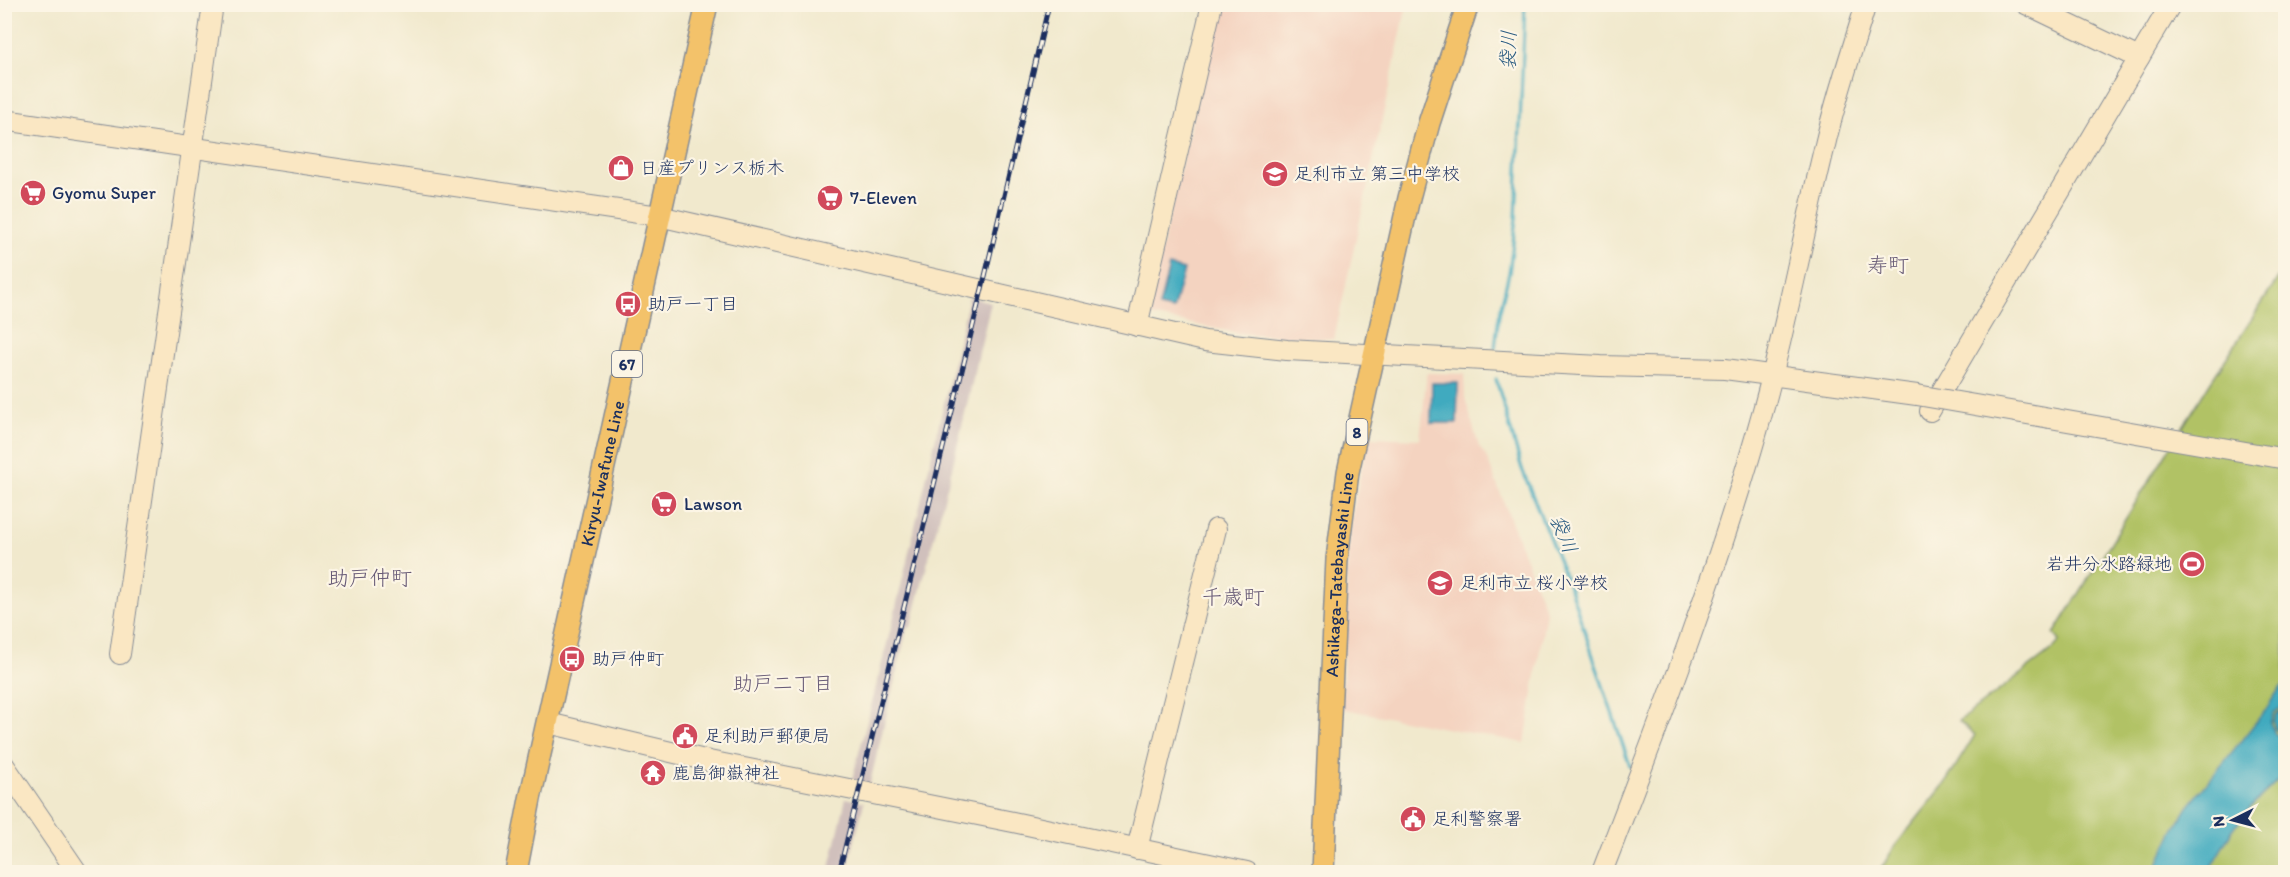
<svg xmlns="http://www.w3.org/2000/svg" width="2290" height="877" font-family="Itim,'Klee One',sans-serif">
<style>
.built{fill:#f4d3c0}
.industrial{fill:#d0c0bc}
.green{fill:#b1c265;stroke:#667862;stroke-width:1.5}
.water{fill:#3faabf;stroke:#2d6c8e;stroke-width:1.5}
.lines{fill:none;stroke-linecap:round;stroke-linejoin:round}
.stream{stroke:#3faabf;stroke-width:3}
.secondary-casing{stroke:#868c96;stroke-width:22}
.primary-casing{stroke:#868c96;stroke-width:24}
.secondary{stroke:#fae7c3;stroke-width:20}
.primary{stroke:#f3c26a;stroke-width:21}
.rail-casing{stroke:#1b2f5e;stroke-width:5}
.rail{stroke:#fcf5e5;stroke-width:3;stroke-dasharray:9;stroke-linecap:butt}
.secondary-bridge-casing{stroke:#868c96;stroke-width:22;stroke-linecap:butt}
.secondary-bridge{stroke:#fae7c3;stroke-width:20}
.labels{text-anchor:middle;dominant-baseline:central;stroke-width:4.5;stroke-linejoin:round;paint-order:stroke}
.shield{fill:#fcf5e5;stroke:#5e6a86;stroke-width:1.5}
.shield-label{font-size:16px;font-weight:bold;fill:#1b2f5e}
.poi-label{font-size:18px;fill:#1b2f5e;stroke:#fcf5e5;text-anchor:start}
.street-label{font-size:18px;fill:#1b2f5e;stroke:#fcf5e5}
.water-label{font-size:20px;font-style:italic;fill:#285a80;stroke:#fcf5e5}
.neighbourhood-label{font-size:20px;fill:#675a76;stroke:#fcf5e5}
.quarter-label{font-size:21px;fill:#675a76;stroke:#fcf5e5}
</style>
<rect width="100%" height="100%" fill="#fcf5e5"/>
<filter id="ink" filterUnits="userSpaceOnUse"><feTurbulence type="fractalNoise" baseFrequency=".0167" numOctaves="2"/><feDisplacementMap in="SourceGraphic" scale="12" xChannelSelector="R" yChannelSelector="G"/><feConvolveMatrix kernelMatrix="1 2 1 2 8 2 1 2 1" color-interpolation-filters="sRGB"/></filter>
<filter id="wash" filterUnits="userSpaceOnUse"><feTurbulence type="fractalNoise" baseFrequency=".008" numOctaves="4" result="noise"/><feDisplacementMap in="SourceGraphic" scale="24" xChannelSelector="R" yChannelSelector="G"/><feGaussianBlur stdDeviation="1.35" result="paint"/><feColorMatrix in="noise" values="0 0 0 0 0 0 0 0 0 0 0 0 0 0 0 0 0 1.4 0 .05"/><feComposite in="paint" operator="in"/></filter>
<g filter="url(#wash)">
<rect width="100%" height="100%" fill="#f1e9cd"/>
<g class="built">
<polygon points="1219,5 1407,5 1334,339 1238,333 1146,315"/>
<polygon points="1427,373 1464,374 1465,398 1479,447 1486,456 1546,611 1525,743 1344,709 1342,706 1348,555 1352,516 1368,437 1420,439"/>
</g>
<g class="industrial">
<polygon points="969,297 991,302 953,464 911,627 907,629 869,787 851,784 893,620"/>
<polygon points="846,798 864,802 847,872 829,872"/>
</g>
<polygon class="green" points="2285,268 2285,872 1879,872 1895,846 1944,785 1975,735 1959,721 2052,650 2060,641 2054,634 2210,383"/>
<g class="water">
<polygon points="1169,266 1184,270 1173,310 1159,307"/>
<polygon points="1432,383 1458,383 1457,423 1431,423"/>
<polygon points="2285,684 2285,708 2274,712 2270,723 2275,734 2285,738 2285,773 2246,812 2232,831 2208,872 2154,872 2174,830 2188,807 2264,712 2280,688"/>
<polygon points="2285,711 2285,734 2284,734 2275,729 2273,721 2276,714"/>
</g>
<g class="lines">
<g class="stream">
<polyline points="1495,348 1499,314 1509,273 1516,219 1525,4"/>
<polyline points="1496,379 1522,469 1572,594 1630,766"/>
</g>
</g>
</g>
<g filter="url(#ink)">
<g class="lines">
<defs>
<g id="secondary">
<polyline points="2026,4 2139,58"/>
<polyline points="4,120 659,216 1205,341 1287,350 1601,366 1725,369 1917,395"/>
<polyline points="1137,326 1212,4"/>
<polyline points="1930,411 2171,4"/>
<polyline points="2050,418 2286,459"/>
<polyline points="120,654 213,4"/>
<polyline points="548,723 709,761 1013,822 1247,872"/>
<polyline points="4,765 77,872"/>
<polyline points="1137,849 1216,529"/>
<path d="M1602 872C1662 717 1721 563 1765 403 1788 318 1804 230 1825 145 1836 97 1852 51 1866 4"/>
</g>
<g id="primary">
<path id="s1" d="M516 872 530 799 707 4"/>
<path id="s2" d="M1323 872 1337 559 1348 472 1409 198 1429 123 1468 4"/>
</g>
</defs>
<use href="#secondary" class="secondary-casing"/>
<use href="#primary" class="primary-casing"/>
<use href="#secondary" class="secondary"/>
<use href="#primary" class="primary"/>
<defs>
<polyline id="rail" points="839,872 982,289 1049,4"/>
</defs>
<use href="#rail" class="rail-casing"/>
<use href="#rail" class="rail"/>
<defs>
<polyline id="secondary-bridge" points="1917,395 2050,418"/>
</defs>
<use href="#secondary-bridge" class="secondary-bridge-casing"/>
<use href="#secondary-bridge" class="secondary-bridge"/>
</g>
</g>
<defs>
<symbol id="shop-disc" viewBox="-11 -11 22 22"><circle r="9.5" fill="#d1495b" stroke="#fcf5e5"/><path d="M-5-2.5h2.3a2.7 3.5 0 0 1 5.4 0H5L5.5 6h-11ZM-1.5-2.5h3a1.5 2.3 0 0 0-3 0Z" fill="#fff"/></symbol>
<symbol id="school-disc" viewBox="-11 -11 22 22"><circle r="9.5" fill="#d1495b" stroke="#fcf5e5"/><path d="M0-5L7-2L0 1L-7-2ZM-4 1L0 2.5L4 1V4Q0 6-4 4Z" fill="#fff"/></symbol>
<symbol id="supermarket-disc" viewBox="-11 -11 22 22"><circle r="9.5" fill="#d1495b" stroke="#fcf5e5"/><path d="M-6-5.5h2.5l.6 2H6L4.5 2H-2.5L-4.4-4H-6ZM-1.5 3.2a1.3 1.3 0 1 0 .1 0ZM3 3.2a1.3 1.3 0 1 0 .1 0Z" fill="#fff"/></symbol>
<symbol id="bus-disc" viewBox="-11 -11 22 22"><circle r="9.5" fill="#d1495b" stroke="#fcf5e5"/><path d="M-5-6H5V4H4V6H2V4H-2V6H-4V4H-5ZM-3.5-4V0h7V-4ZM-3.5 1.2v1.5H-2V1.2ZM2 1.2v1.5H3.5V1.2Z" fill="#fff"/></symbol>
<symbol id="stadium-disc" viewBox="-11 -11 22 22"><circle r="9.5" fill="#d1495b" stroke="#fcf5e5"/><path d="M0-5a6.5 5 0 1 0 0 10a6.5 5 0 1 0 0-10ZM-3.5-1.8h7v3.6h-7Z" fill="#fff"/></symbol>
<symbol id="civic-disc" viewBox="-11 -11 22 22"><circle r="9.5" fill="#d1495b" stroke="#fcf5e5"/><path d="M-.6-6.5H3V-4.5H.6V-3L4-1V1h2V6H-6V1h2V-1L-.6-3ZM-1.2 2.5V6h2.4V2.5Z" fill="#fff"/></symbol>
<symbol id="temple-disc" viewBox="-11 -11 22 22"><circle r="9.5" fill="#d1495b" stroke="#fcf5e5"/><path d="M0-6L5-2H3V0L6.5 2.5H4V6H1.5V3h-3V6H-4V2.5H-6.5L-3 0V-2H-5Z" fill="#fff"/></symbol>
</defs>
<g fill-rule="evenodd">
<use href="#shop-disc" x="606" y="153" width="30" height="30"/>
<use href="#school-disc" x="1260" y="159" width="30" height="30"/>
<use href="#supermarket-disc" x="18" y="178" width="30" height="30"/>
<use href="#supermarket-disc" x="815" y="183" width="30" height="30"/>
<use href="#bus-disc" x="613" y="289" width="30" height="30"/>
<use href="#supermarket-disc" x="649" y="489" width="30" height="30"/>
<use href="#stadium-disc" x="2177" y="549" width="30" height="30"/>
<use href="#school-disc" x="1425" y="568" width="30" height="30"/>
<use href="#bus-disc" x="557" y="644" width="30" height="30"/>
<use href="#civic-disc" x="670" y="721" width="30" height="30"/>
<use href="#temple-disc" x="638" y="758" width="30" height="30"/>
<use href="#civic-disc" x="1398" y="804" width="30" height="30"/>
</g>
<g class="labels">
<g class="shield">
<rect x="612" y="351" width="30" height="26" rx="4.5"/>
<rect x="1346.5" y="419" width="21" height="26" rx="4.5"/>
</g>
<g class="shield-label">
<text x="627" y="364">67</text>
<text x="1357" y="432">8</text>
</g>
<g class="poi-label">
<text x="640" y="168">日産プリンス栃木</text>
<text x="1294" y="174">足利市立 第三中学校</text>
<text x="52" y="193">Gyomu Super</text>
<text x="850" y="198">7-Eleven</text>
<text x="648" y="304">助戸一丁目</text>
<text x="684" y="504">Lawson</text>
<text x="2172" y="564" text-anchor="end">岩井分水路緑地</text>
<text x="1460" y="583">足利市立 桜小学校</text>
<text x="592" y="659">助戸仲町</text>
<text x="704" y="736">足利助戸郵便局</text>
<text x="672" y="773">鹿島御嶽神社</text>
<text x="1432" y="819">足利警察署</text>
</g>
<g class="street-label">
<text stroke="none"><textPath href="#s1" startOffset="408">Kiryu-Iwafune Line</textPath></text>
<text stroke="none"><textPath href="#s2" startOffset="298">Ashikaga-Tatebayashi Line</textPath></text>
</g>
<g class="water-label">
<text transform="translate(1508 50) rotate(-88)">袋川</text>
<text transform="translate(1564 534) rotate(68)">袋川</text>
</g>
<g class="neighbourhood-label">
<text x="783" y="683">助戸二丁目</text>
</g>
<g class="quarter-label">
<text x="1888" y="264">寿町</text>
<text x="370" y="577">助戸仲町</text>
<text x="1233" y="596">千歳町</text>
</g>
</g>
<rect width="2290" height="877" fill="none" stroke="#fcf5e5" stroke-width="24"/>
<g transform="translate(2233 820) rotate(264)" stroke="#fcf5e5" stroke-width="4.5" paint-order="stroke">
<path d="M0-4.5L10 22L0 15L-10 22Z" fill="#1b2f5e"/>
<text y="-9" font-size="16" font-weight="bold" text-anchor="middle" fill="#1b2f5e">N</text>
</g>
</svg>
